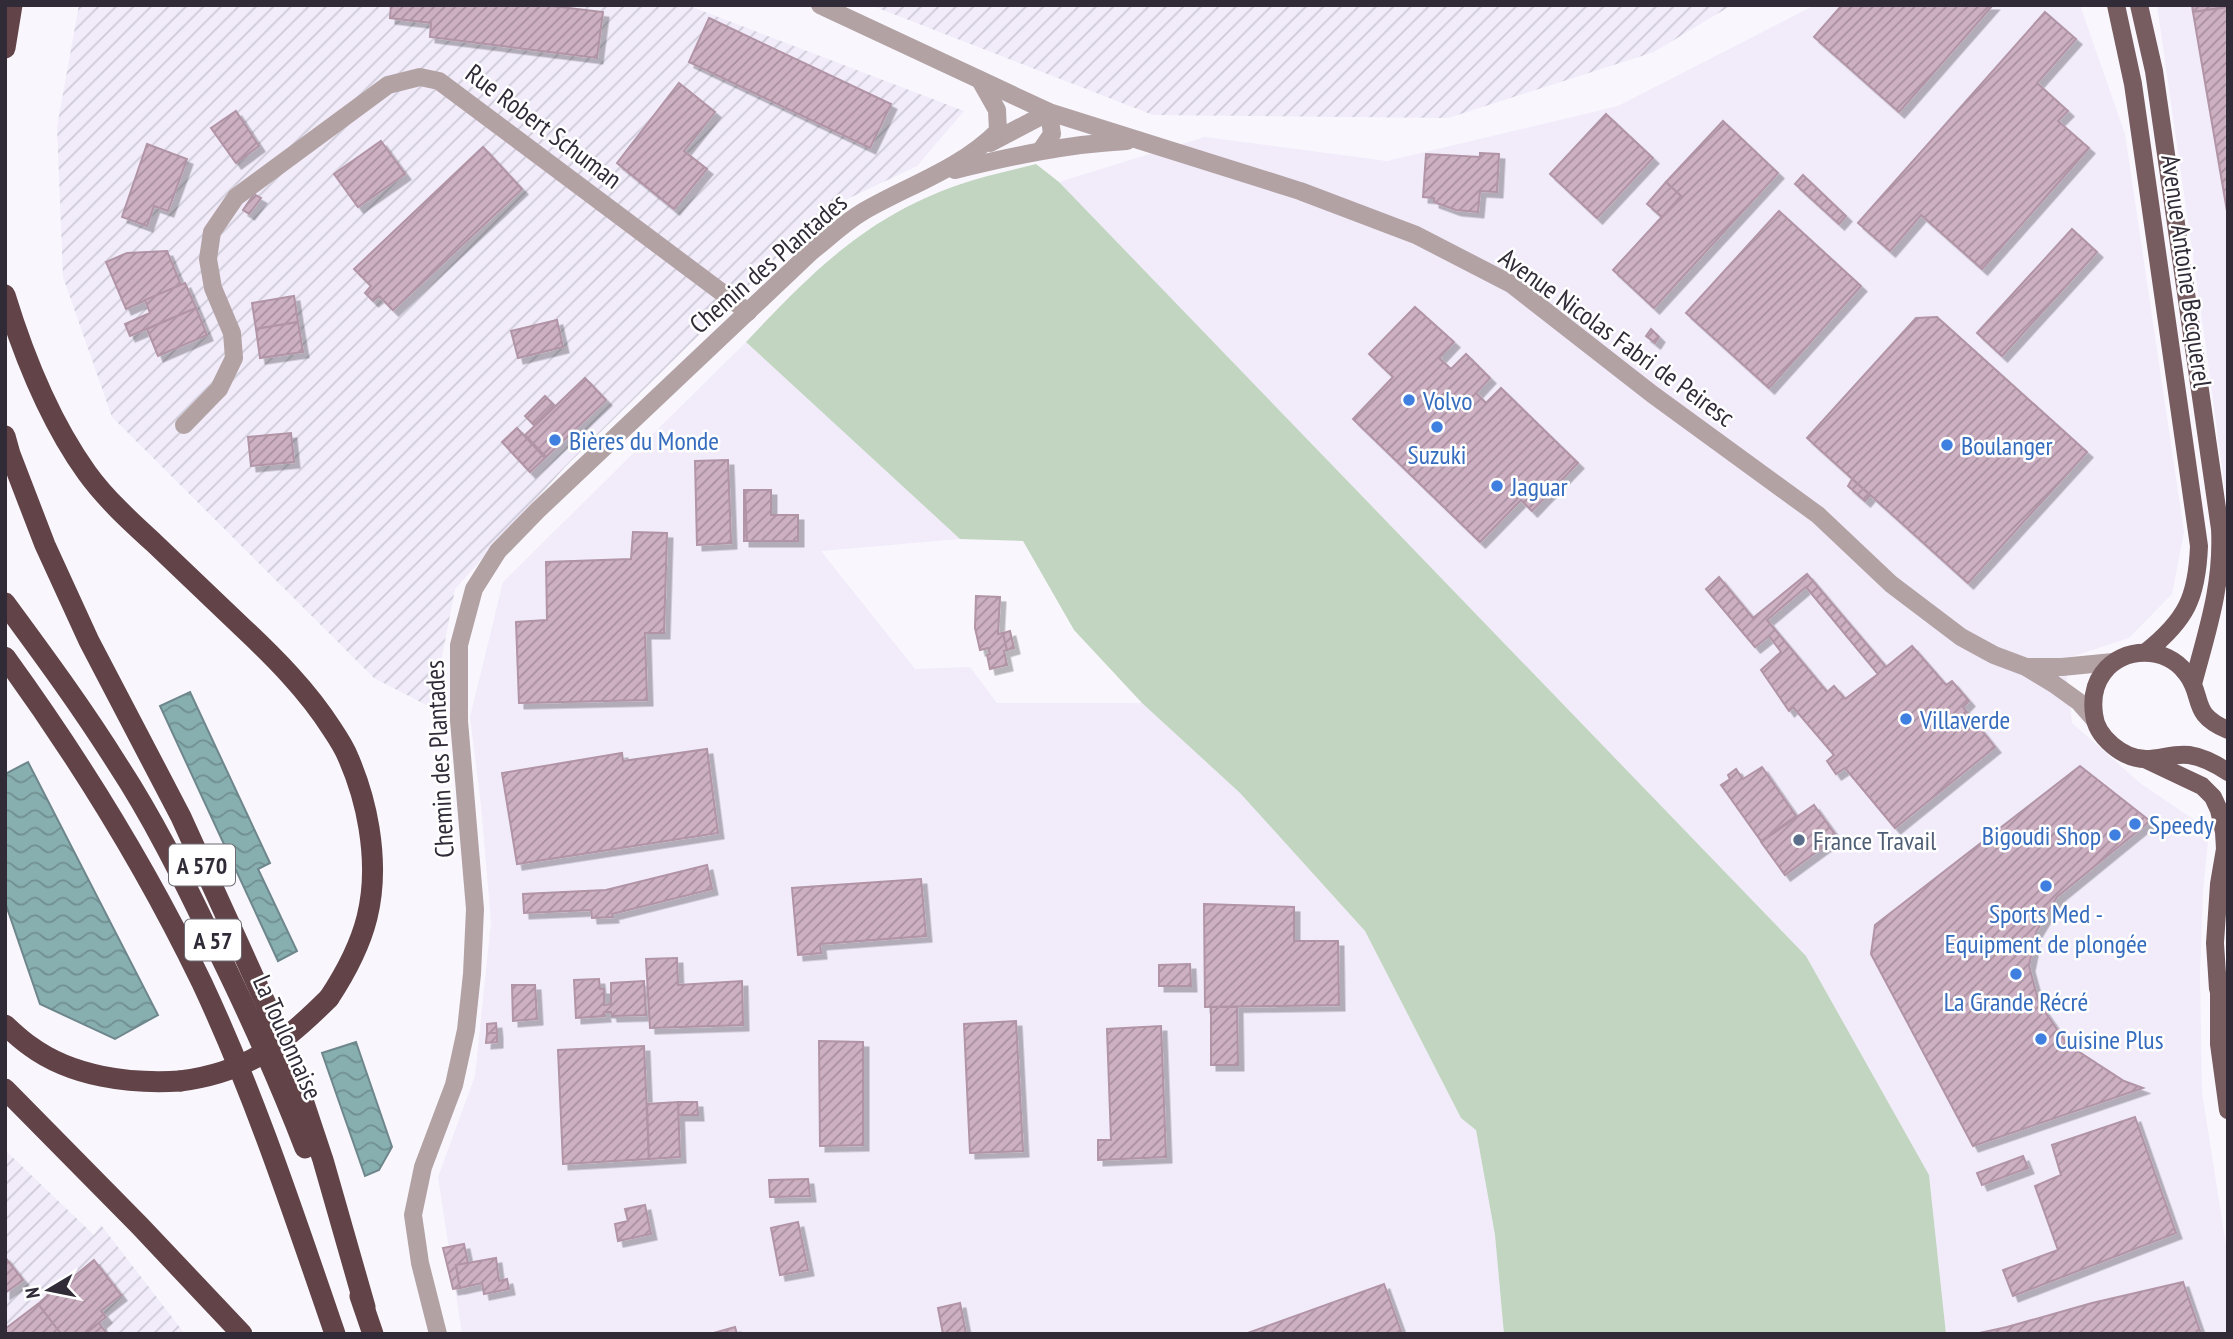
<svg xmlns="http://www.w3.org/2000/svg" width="2233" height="1339" font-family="'PT Sans Narrow',sans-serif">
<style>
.built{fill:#f1ebfa}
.industrial{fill:url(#industrial-furrows)}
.green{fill:#c1d5c0}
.water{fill:url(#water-waves);stroke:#6e878c;stroke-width:2}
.building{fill:url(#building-hatch);stroke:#b194a5;stroke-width:2;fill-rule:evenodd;filter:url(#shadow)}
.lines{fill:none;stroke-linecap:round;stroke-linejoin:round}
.minor{stroke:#b2a2a4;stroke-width:18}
.major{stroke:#775c60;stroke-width:18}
.highway{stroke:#624448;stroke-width:21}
.highway-bridge{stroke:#624448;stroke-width:21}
.shop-dot{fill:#3f7fe0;stroke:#fff;stroke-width:2.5}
.service-dot{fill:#5c6f8a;stroke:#fff;stroke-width:2.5}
.labels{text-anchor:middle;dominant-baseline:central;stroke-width:5;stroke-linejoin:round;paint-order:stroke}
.shield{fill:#fff;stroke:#6e6b73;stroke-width:2}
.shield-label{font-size:24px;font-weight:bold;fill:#302b37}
.street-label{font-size:26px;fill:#302b37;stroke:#fff}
.shop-label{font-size:26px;fill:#366cbe;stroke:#fff;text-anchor:start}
.service-label{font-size:26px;fill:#4e5e75;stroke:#fff;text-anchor:start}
</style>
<defs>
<pattern id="industrial-furrows" width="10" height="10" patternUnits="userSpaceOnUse" patternTransform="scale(1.75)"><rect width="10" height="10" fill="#f1ebfa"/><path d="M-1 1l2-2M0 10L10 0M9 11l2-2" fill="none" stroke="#cfcad7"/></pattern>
<pattern id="water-waves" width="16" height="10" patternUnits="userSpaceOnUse" patternTransform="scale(1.75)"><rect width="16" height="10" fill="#88afb0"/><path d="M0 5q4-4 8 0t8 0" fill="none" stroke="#708f90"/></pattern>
<pattern id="building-hatch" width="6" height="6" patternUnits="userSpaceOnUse" patternTransform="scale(1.75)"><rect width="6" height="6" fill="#cdb0c2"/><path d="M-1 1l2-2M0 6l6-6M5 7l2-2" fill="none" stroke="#a78f9e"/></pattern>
<filter id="shadow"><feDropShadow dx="5.5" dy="5.5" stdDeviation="0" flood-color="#0004"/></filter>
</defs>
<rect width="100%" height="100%" fill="#f9f7fd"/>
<g class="built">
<polygon points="1815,5 2080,5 2125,134 2184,532 2172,594 2129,638 2065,659 2072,723 2140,783 2209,830 2203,892 2200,975 2202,1092 2228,1258 2228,1334 1946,1334 1929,1175 1806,956 1059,182 1205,137 1387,161 1618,106"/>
<polygon points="2157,5 2228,5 2228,512 2204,333"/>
<polygon points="746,342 960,539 821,551 915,669 970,667 997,703 1142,703 1240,793 1365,931 1461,1118 1476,1130 1495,1235 1504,1334 462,1334 438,1177 475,1076 491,922 481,805 470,717 503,582"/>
</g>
<g class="industrial">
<polygon points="79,5 687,5 964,111 917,166 822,211 758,277 566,466 455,589 432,708 374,678 112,417 63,277 57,127"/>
<polygon points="870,5 1732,5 1654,52 1448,118 1153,115"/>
<polygon points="5,1150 94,1235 101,1225 185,1334 5,1334"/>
</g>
<path class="green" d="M1036 164 1059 182 1806 956 1929 1175 1946 1334H1504L1495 1235 1476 1130 1461 1118 1365 931 1240 793 1142 703 1074 630 1023 541 960 539 746 342C811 273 866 217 958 185 983 176 1010 171 1036 164Z"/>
<g class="water">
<polygon points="190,692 270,863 258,869 297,951 278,961 160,706"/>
<polygon points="28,762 158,1015 115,1039 40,1004 5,902 5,774"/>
<polygon points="356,1042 392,1147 379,1170 365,1176 322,1053"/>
</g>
<g class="building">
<polygon points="391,5 544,5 603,12 597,58 430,37 431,23 390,18"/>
<polygon points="1842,5 1993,5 1899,112 1814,37"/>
<polygon points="2192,5 2228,5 2228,7 2193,12"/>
<polygon points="2228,7 2228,217 2193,12"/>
<polygon points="2045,12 2076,39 2037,83 2068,111 2058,121 2089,148 1982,269 1921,215 1890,251 1858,223"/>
<polygon points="709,18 891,104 870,148 689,62"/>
<polygon points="679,83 715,112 684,151 707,169 674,209 617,163"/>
<polygon points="236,111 259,146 236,163 211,128"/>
<polygon points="1606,114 1653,158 1597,218 1550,174"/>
<polygon points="1723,121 1778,173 1654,308 1613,270 1681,196 1666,182"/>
<polygon points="381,141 405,174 358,207 334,174"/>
<polygon points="147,144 187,159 168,211 154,206 147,226 122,217"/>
<polygon points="483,147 522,189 393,310 379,296 373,301 365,293 371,286 354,269"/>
<polygon points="1480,153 1499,154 1497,192 1480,191 1478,212 1456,210 1434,202 1434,198 1423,197 1426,154 1480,157"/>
<polygon points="1803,175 1846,216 1839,224 1795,184"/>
<polygon points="1666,182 1681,196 1662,217 1647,204"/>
<polygon points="254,194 261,198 249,214 243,210"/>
<polygon points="1779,211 1861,286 1769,388 1686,313"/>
<polygon points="2072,229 2097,252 2002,356 1977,333"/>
<polygon points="167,251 181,285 126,309 106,262 127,253"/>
<polygon points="185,283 196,308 130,336 125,324 150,313 145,300"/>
<polygon points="294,296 298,322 256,329 252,303"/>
<polygon points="1415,307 1454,342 1439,358 1451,369 1466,354 1490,378 1476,393 1486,403 1501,388 1578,463 1532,511 1521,500 1480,542 1353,419 1393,377 1369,354"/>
<polygon points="196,308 207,335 158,356 147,329"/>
<polygon points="1937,317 2087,452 1968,583 1807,438 1916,318"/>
<polygon points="557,320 563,347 518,358 511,331"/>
<polygon points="298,322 303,352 260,358 256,329"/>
<polygon points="1651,329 1659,337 1655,343 1646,336"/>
<polygon points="585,378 606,400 546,457 525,435"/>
<polygon points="545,396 554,405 534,425 525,416"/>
<polygon points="517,428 545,458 530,472 502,442"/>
<polygon points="291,433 294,462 251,466 248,437"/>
<polygon points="728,460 731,543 697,545 695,461"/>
<polygon points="1852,479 1870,495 1865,501 1848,486"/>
<polygon points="744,490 745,490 747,541 744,541"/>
<polygon points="745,490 771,490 771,515 798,515 798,541 747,541"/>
<polygon points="633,532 667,533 664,633 645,633 647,700 519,703 516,622 547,620 546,562 631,559"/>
<path d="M1807 574 1886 667 1912 646 1946 685 1952 681 1969 701 1963 707 1995 747 1895 828 1845 768 1836 774 1827 761 1834 755 1793 707 1789 711 1761 670 1781 652 1769 636 1755 647 1706 589 1719 577 1753 618ZM1806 587 1878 674 1845 699 1834 686 1827 692 1767 620Z"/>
<polygon points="976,596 1000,597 998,634 1003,633 1007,650 1004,651 1007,665 990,669 987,655 990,654 988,648 980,650 975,628"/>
<polygon points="1010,631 1014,648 1007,650 1003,633"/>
<polygon points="707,749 718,833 517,864 502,773 622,753 623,761"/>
<polygon points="2080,766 2150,821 2057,897 2036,932 2029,966 2039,1003 2067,1044 2124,1081 2143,1088 1973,1146 1871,954 1875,925"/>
<polygon points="1762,767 1796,816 1761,841 1721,785 1730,779 1728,775 1736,769 1743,779"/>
<polygon points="1814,805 1837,837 1785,875 1761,842"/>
<polygon points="707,865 712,889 612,914 613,917 592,918 591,910 524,913 523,894 606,890"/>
<polygon points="921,879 926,936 820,944 821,953 798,955 792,888"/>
<polygon points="1204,904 1294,907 1294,941 1338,941 1339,1005 1205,1007"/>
<polygon points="677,958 678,985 742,981 743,1025 650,1028 646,959"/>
<polygon points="1190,964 1191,986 1159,986 1159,965"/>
<polygon points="599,979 600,989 604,989 604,1005 611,1004 611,983 644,981 646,1015 612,1016 611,1012 604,1012 605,1016 576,1018 574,980"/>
<polygon points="512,985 535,985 537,1019 513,1021"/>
<polygon points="1211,1007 1237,1007 1238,1065 1211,1065"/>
<polygon points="1016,1021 1023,1151 970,1153 964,1024"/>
<polygon points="496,1023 497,1033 487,1033 487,1024"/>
<polygon points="1161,1026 1166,1157 1098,1160 1098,1140 1111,1140 1107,1029"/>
<polygon points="487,1033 497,1033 497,1042 486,1043"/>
<polygon points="819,1041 863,1042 863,1145 820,1146"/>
<polygon points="644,1046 649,1159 563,1164 558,1050"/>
<polygon points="678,1102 697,1102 698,1115 678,1115"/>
<polygon points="678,1102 680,1157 649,1159 647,1104"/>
<polygon points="2135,1117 2176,1233 2013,1296 2003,1270 2058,1250 2035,1186 2061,1175 2052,1145"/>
<polygon points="2023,1156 2028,1168 1982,1185 1977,1173"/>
<polygon points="808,1179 810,1196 770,1197 769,1180"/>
<polygon points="645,1205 651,1234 618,1241 615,1224 628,1221 625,1209"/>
<polygon points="798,1222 808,1270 780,1275 771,1228"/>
<polygon points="464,1244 468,1263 456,1265 460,1288 453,1289 443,1248"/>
<polygon points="5,1257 23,1280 5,1293"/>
<polygon points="496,1258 499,1281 507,1279 509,1289 484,1294 482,1283 460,1288 456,1265"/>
<polygon points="94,1260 121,1295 101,1311 106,1317 85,1334 61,1334 38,1304 48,1295 46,1292 64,1278 67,1282"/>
<polygon points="2183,1282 2201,1334 1975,1334 2007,1327 2092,1303"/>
<polygon points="1384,1284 1402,1334 1245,1334"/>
<polygon points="960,1303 966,1334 943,1334 938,1308"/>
<polygon points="38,1304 61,1334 5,1334 5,1329"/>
<polygon points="99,1323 107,1334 85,1334"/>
<polygon points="735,1327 737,1334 710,1334"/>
</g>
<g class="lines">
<g class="minor">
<polyline points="820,5 1049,112 1300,191 1416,235 1511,284 1652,394 1818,515 1891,584 1961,637 1994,655 2026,667 2054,684 2079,702 2094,719"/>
<polyline points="990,143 1049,112 1052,134 1041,150"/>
<path d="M955 170C1012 156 1068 144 1127 141"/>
<polyline points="184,425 219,389 234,358 232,333 213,288 208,259 212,232 236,197 388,85 420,77 439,81 748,312"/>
<polyline points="2026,667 2062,667 2113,662"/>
<path d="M438 1334 420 1263 413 1215 423 1167 454 1085 466 1030 472 974 475 909 459 721V645L474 589 498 551 538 510 812 251C829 238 845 222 864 211 909 185 960 169 998 131L997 110 980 80"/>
</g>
<g class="major">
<path d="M2116 5 2133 84 2199 546C2197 598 2186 620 2146 652"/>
<path d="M2139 5 2154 71 2220 529C2223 585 2207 631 2193 684"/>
<path d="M2228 730C2189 714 2205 697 2186 673 2167 646 2122 646 2103 673 2094 685 2092 699 2094 714 2096 737 2123 759 2146 759 2161 759 2174 753 2189 755 2203 757 2216 764 2228 772"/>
<polyline points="2145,759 2202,786 2213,797 2219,810 2224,832 2225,849 2219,884 2215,943 2218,989"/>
<polyline points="2219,978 2219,1044 2228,1110"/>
</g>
<g class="highway">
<polyline points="5,48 12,5"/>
<path d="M5 295C24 357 49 420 87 473 105 498 130 521 153 542 182 570 212 598 241 626 275 658 307 690 332 729 338 738 344 747 348 757 358 780 365 803 369 828 380 896 366 942 329 998"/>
<polyline points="5,436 10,454 45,545 89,641 181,817 265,1002 293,1070 323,1160 365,1307"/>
<path d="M5 603C44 656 83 709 118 765 152 817 180 873 207 929 243 1001 276 1073 305 1148"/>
<path d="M5 657C79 759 147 869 202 983 255 1096 294 1215 335 1334"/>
<path d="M5 1025C13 1032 21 1040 30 1046 72 1077 130 1084 180 1081"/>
<polyline points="5,1089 140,1226 242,1334"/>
<polyline points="360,1296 373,1334"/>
</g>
<path class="highway-bridge" d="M180 1081C247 1073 283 1044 329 998"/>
</g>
<g class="shop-dot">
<circle cx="1409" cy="400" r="7"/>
<circle cx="1437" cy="427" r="7"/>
<circle cx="555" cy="440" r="7"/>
<circle cx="1947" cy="445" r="7"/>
<circle cx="1497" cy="486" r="7"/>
<circle cx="1906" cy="719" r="7"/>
<circle cx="2135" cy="824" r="7"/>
<circle cx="2115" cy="835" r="7"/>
<circle cx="2046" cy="886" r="7"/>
<circle cx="2016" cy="974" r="7"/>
<circle cx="2041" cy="1039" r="7"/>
</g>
<circle class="service-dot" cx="1799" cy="840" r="7"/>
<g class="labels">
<g class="shield">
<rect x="169" y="844.5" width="66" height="41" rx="5"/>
<rect x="185" y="919.5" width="56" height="41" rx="5"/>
</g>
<g class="shield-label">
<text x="202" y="865">A 570</text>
<text x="213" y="940">A 57</text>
</g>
<g class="street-label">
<text transform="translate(544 126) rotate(37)">Rue Robert Schuman</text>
<text transform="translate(768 263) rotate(-41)">Chemin des Plantades</text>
<text transform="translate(2187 271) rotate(82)">Avenue Antoine Becquerel</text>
<text transform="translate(1617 337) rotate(36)">Avenue Nicolas Fabri de Peiresc</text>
<text transform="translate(439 759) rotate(-93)">Chemin des Plantades</text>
<text transform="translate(288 1037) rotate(66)">La Toulonnaise</text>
</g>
<g class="shop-label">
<text x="1423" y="400">Volvo</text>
<text x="569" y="440">Bières du Monde</text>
<text x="1961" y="445">Boulanger</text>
<text x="1437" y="454" text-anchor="middle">Suzuki</text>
<text x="1511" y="486">Jaguar</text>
<text x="1920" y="719">Villaverde</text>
<text x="2149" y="824">Speedy</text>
<text x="2101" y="835" text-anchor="end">Bigoudi Shop</text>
<text x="2046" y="913" text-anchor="middle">Sports Med -<tspan x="2046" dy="30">Equipment de plongée</tspan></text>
<text x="2016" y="1001" text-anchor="middle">La Grande Récré</text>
<text x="2055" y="1039">Cuisine Plus</text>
</g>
<g class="service-label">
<text x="1813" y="840">France Travail</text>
</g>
</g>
<rect width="2233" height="1339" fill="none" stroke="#302b37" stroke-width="14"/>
<g transform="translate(49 1290) rotate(260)" stroke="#ffffff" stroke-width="5" paint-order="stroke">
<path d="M0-5L12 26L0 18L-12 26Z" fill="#302b37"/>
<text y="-10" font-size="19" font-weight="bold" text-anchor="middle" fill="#302b37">N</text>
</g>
</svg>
